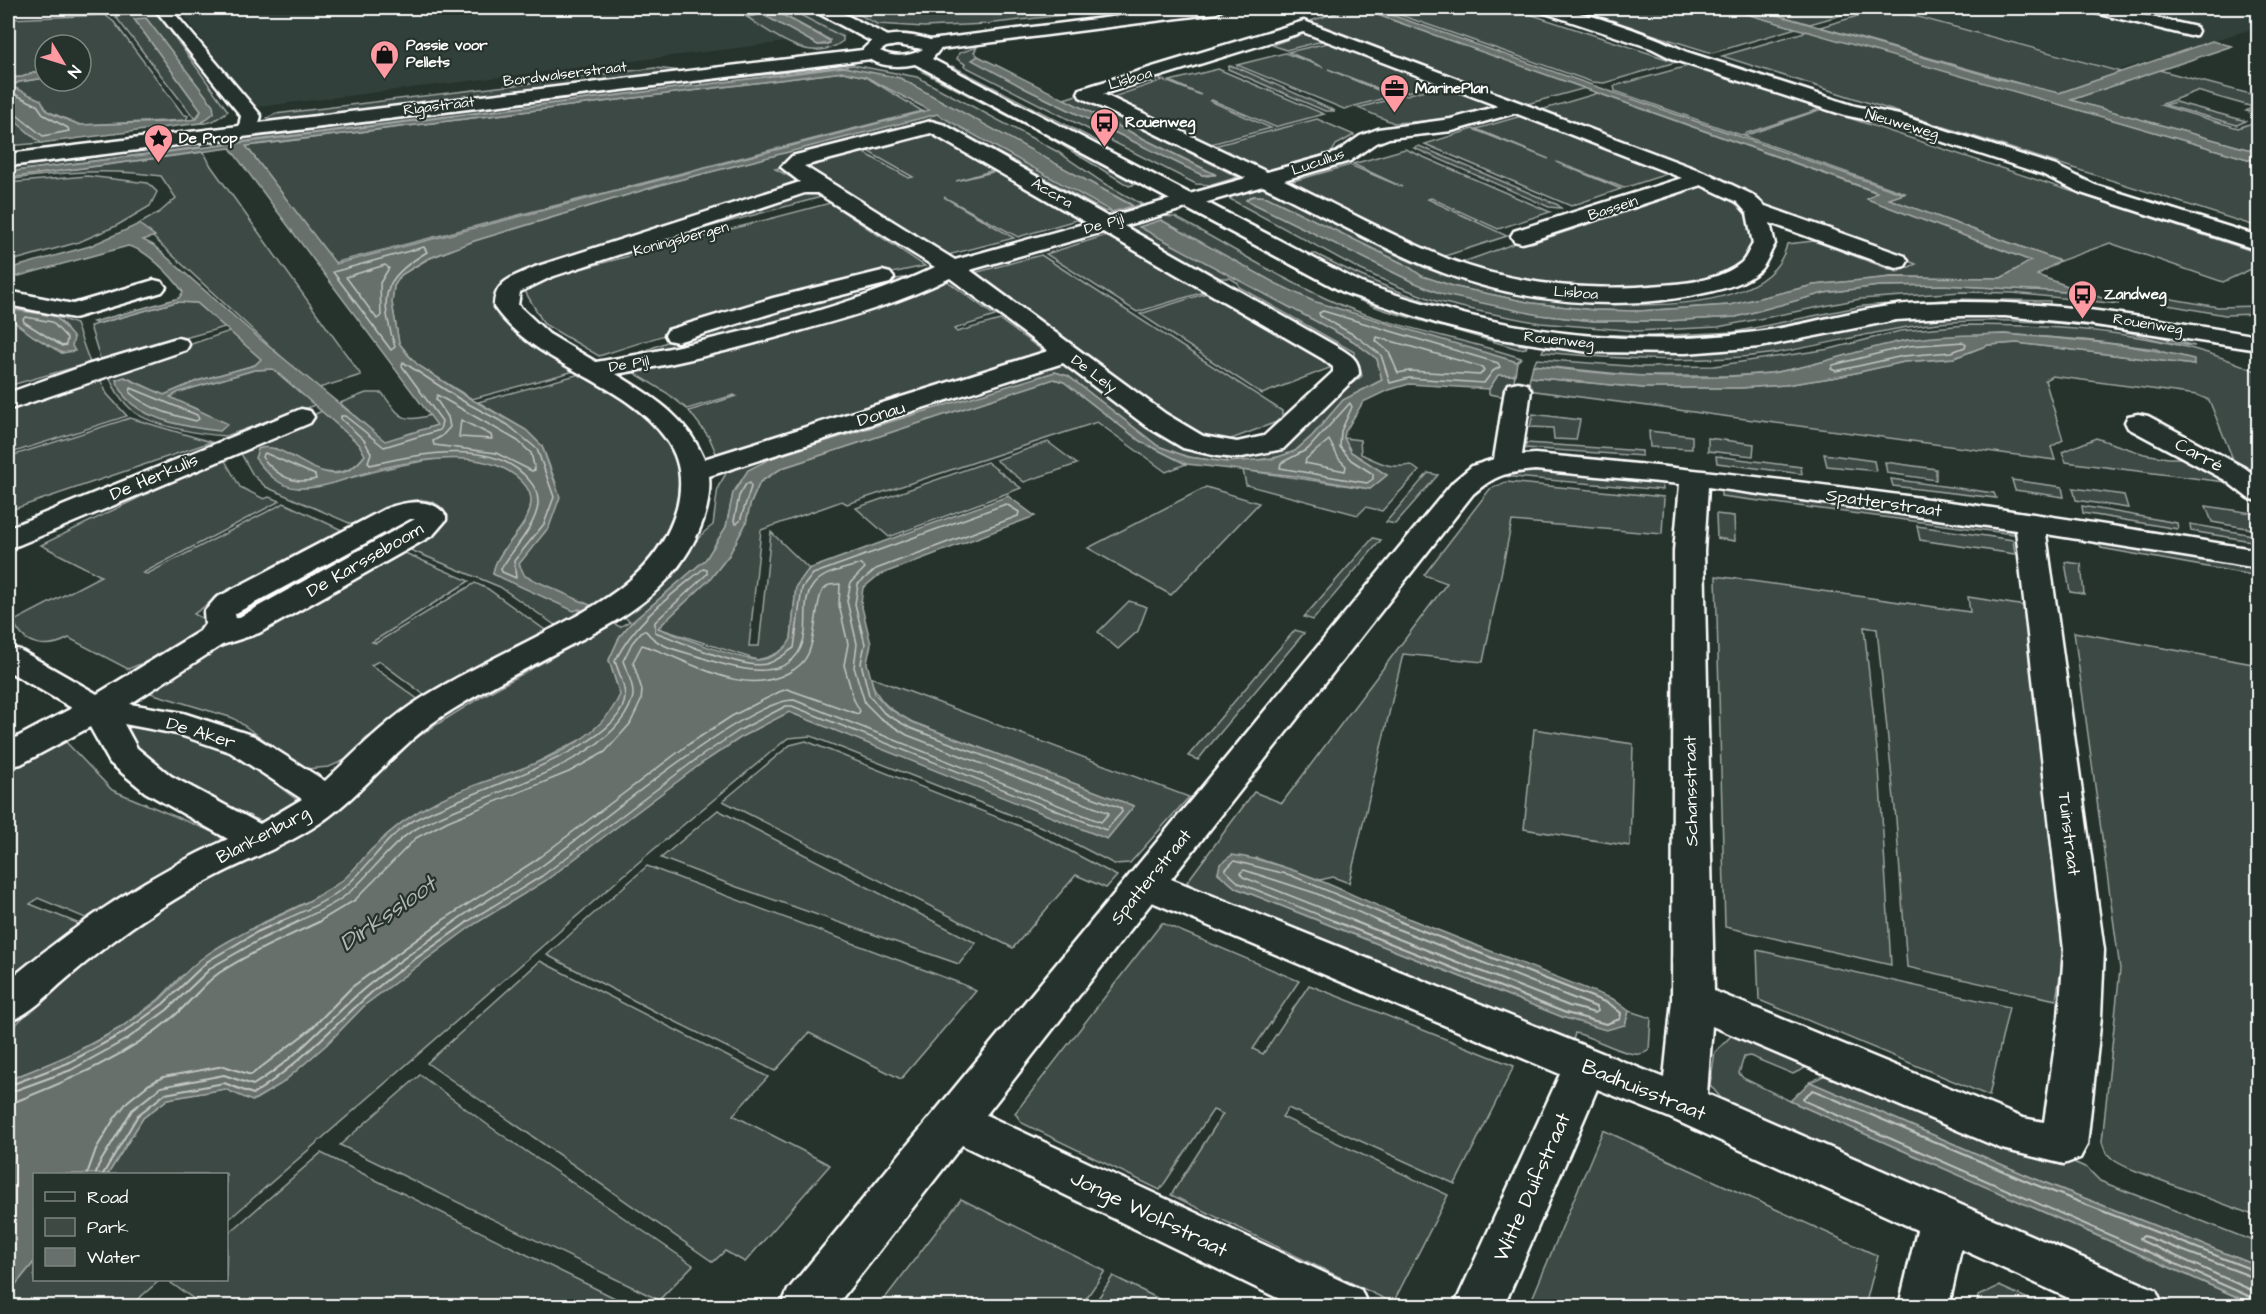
<svg xmlns="http://www.w3.org/2000/svg" width="2266" height="1314" font-family="'Architects Daughter',sans-serif">
<style>
.built{fill:#333f3a}
.green{fill:#3e4944;stroke:#9ea4a2;stroke-width:1.5}
.water{fill:#67706c;stroke:#a4a9a7;stroke-width:1.5;fill-rule:evenodd}
.lines{fill:none;stroke-linecap:round;stroke-linejoin:round}
.shore-far1{stroke:#c2c6c4;stroke-width:1.5}
.shore{stroke:#c2c6c4;stroke-width:2}
.street-casing{stroke:#fff;stroke-width:5}
.secondary-casing{stroke:#fff;stroke-width:5}
.street{fill:#26332d;fill-rule:evenodd}
.secondary{fill:#26332d;fill-rule:evenodd}
.labels{text-anchor:middle;dominant-baseline:central;stroke-width:4.5;stroke-linejoin:round;paint-order:stroke}
.far-poi-label{font-size:15px;font-weight:bold;fill:#fff;stroke:#26332d;text-anchor:start}
.far-street-label{font-size:15px;fill:#fff;stroke:#26332d}
.street-label{font-size:18px;fill:#fff;stroke:#26332d}
.near-street-label{font-size:21px;fill:#fff;stroke:#26332d}
.near-water-label{font-size:24px;font-style:italic;fill:#b3b8b6;stroke:#26332d}
</style>
<rect width="100%" height="100%" fill="#26332d"/>
<filter id="ink" filterUnits="userSpaceOnUse"><feTurbulence type="fractalNoise" baseFrequency=".0167" numOctaves="2"/><feDisplacementMap in="SourceGraphic" scale="12" xChannelSelector="R" yChannelSelector="G"/><feConvolveMatrix kernelMatrix="1 2 1 2 8 2 1 2 1" color-interpolation-filters="sRGB"/></filter>
<g filter="url(#ink)">
<g class="built">
<polygon points="179,8 845,8 890,29 257,107 222,68"/>
<polygon points="1891,8 2258,8 2258,27 2118,70"/>
</g>
<g class="green">
<path d="M770 8H787L843 37V41C811 66 773 34 747 17L762 14 818 45H827L830 40Z"/>
<polygon points="847,8 1124,8 986,24 924,27 877,24"/>
<polygon points="1352,8 1358,8 1586,88 1527,104 1310,21"/>
<polygon points="1380,8 1511,8 1676,62 1604,83 1592,82"/>
<polygon points="1568,8 1726,8 1796,28 1712,53"/>
<polygon points="1753,8 1866,8 1810,24"/>
<polygon points="1885,8 2121,72 2059,93 2050,92 1820,27"/>
<path d="M152 13 158 14 228 111C220 117 210 125 201 123L214 113 134 19 201 111 195 119 115 16Z"/>
<polygon points="105,15 114,22 183,114 188,116 186,120 80,125 47,111 41,100 12,88 11,86 19,82 45,78 45,81 81,81 81,45 45,45 45,69 22,77 8,78 8,19"/>
<polygon points="1808,31 2258,162 2258,227 1722,56"/>
<polygon points="1303,34 1327,40 1286,50 1272,45"/>
<polygon points="1332,42 1439,84 1395,95 1328,69 1392,96 1344,109 1237,65 1285,53 1323,67 1288,52"/>
<polygon points="977,47 974,52 978,56 973,60 1026,89 1202,175 1208,176 1215,174 1064,99 1080,94 1082,99 1238,177 1212,185 1196,184 964,66 965,64 957,59 959,53"/>
<path d="M853 65 917 77 1058 152 1105 184 1142 204 1115 213 1104 211 956 129 903 127 797 155 786 161 783 167 775 169 802 183 533 269 502 316C521 340 547 355 574 371L571 372 472 399 417 365 399 343 392 303 394 286 401 275 428 259 474 241 667 183 937 114 1132 205 1002 135 844 67 702 85 700 82Z"/>
<polygon points="952,66 1103,144 1096,146 946,67"/>
<polygon points="1229,66 1236,67 1335,111 1325,111 1228,69"/>
<polygon points="1688,66 1695,68 1820,109 1741,135 1615,91 1614,86"/>
<polygon points="718,67 721,68 279,121 268,120 267,118 275,114 655,68 682,71"/>
<polygon points="1218,69 1324,114 1275,127 1212,100 1210,101 1271,128 1207,145 1110,98 1163,80 1201,95 1170,81"/>
<polygon points="2159,70 2258,96 2258,114 2246,111 2253,107 2197,91 2160,105 2238,128 2258,121 2258,152 2070,100"/>
<polygon points="929,71 1136,184 1129,186 1045,135 923,72"/>
<polygon points="843,72 866,77 922,111 333,263 246,146"/>
<polygon points="690,83 692,86 214,145 213,142"/>
<polygon points="1443,85 1497,106 1444,120 1394,123 1358,108"/>
<path d="M1598 93 1878 193 1868 199 2032 261 2001 278 1892 277 1814 285 1730 305 1639 311 1593 310 1532 303 1456 287 1422 276 1406 265 1267 197C1259 196 1252 194 1246 200L1413 282 1539 315 1594 321H1666L1736 317 1824 293 1879 286 1944 285 2067 292 2079 290 2119 304 2013 293 1961 292 1860 299 1718 327 1637 331 1540 323 1478 311 1436 301 1397 286 1361 270 1230 199 1233 195 1262 188C1322 214 1377 250 1438 273 1505 298 1765 342 1787 244L1814 241 1897 272 1916 264 1764 204 1739 187 1717 176 1541 110Z"/>
<polygon points="2175,102 2246,121 2237,125 2165,105"/>
<polygon points="1822,109 2258,253 2258,266 2223,282 2110,243 2060,261 1888,199 1905,193 1744,136"/>
<polygon points="8,115 41,143 8,146"/>
<polygon points="1521,116 1525,117 1670,173 1624,188 1556,162 1621,189 1571,206 1425,144 1473,129 1549,159 1476,129"/>
<polygon points="1317,119 1354,135 1336,145 1332,152 1268,170 1263,170 1210,147"/>
<polygon points="927,130 998,169 956,181 1001,170 1083,218 1018,237 944,197 1014,238 948,255 796,164 857,149 909,178 913,177 862,148"/>
<polygon points="201,143 200,147 8,172 8,168"/>
<polygon points="1419,146 1558,205 1561,208 1549,207 1414,148"/>
<polygon points="1405,149 1550,212 1498,229 1431,198 1428,199 1507,236 1442,257 1433,255 1286,183 1350,165 1402,187 1353,164"/>
<path d="M204 152 211 166 361 375 316 389 139 224 160 212 176 198 161 176C109 168 60 172 8 180V178Z"/>
<polygon points="87,176 148,183 157,192 150,206 116,226 79,242 8,262 8,183"/>
<path d="M1702 187C1748 193 1780 256 1723 276 1699 284 1676 285 1651 287 1632 288 1611 292 1592 291 1546 288 1502 276 1458 264L1524 240 1532 243Z"/>
<polygon points="812,190 829,195 615,252"/>
<path d="M830 203 925 266C815 288 706 321 599 356L544 324 526 293V288L542 279Z"/>
<path d="M1161 216 1175 217C1230 246 1283 281 1341 305 1399 329 1462 338 1521 358L1517 362C1450 341 1380 327 1315 302 1261 281 1211 248 1161 220L1140 227 1353 341 1377 359 1382 380 1343 400 1312 436 1295 451 1284 456 1244 462V453L1285 446 1298 436 1328 402 1362 376 1359 364 1354 359V352L1239 287 1238 283 1230 278H1220L1126 226Z"/>
<polygon points="1110,234 1207,291 1137,312 1046,254"/>
<path d="M1310 254H1316C1373 284 1431 306 1494 320L1493 322C1428 308 1367 289 1310 254Z"/>
<polygon points="1041,255 1282,411 1282,420 1226,441 1203,436 1181,425 974,273"/>
<polygon points="1278,255 1370,302 1476,336 1527,346 1526,348 1519,349 1384,310 1348,296 1272,256"/>
<polygon points="924,275 818,316 627,358 674,339 889,280"/>
<polygon points="943,278 995,316 954,329 957,332 1000,320 1046,353 717,455 709,437 689,411 736,396 734,395 687,409 667,393 628,369"/>
<polygon points="1210,292 1340,364 1262,394 1140,314"/>
<polygon points="2166,298 2218,307 2258,306 2258,314 2225,315 2162,304"/>
<path d="M1957 299 2050 301V304C1991 306 1932 302 1873 309 1836 313 1802 326 1766 333 1708 342 1647 340 1588 336L1589 334 1650 336 1734 332 1862 306Z"/>
<polygon points="176,302 197,303 225,327 101,361 90,326"/>
<polygon points="8,307 42,311 76,324 90,363 8,386 8,317 33,336 62,353 72,346 66,327 55,316 8,309"/>
<path d="M2018 315 2109 324 2195 346C2167 345 2138 333 2110 329 2059 322 2004 319 1952 322 1889 326 1830 345 1769 354 1694 364 1617 359 1542 352L1544 348C1612 354 1680 357 1748 349 1792 345 1834 331 1877 324 1924 316 1971 316 2018 315Z"/>
<path d="M1966 325C2061 325 2171 332 2258 372V481L2235 464 2209 400 2197 395 2052 376 2045 380 2063 440 2051 447 2055 460 1528 390 1530 377 1643 388H1740L1785 385 1837 377 1904 362 1954 358 1988 345 2017 343 2194 365 2156 349 2084 340 2004 334 1907 340 1802 367 1771 373 1730 376H1639L1533 365 1537 359 1641 367 1714 366 1830 349 1900 331Z"/>
<path d="M230 331 262 359 255 365 197 381 164 395 125 377 117 380 199 410 170 398 179 392 254 370 273 369 315 405 226 436C203 435 153 426 134 412 122 402 113 388 108 373L111 371Z"/>
<path d="M1059 364H1075L1228 454 1226 462 1188 457 1158 446 1068 376 1055 372 774 457 733 494 726 527 706 559 631 623 620 636 609 660 620 695 612 712 591 734 372 849 343 881 309 901 254 927 180 977 159 999 120 1028 66 1057 8 1080V1032L63 979 119 931 436 725 481 697 613 623 620 627 630 621 624 617C644 602 666 587 681 566 693 549 694 538 713 525L718 487 728 470 993 382 1002 384 1042 372 1043 367Z"/>
<polygon points="580,374 591,377 629,399 659,425 680,465 680,503 666,542 645,573 603,607 592,606 524,576 519,564 557,486 542,446 526,430 478,402"/>
<polygon points="1498,375 1515,375 1511,398 1489,394 1489,389"/>
<polygon points="99,376 107,394 127,416 8,454 8,408"/>
<path d="M1054 379 1064 382 1140 441 1186 464 1166 472 1097 422 847 504 842 501 761 530 749 646H759L771 532 809 569 796 586 791 639C786 652 770 657 757 660L658 628 711 578 729 555 746 523 750 505 760 482 782 468Z"/>
<path d="M366 393H382C400 416 401 424 431 415L438 425 385 442 340 403Z"/>
<path d="M322 411 359 444 365 455C339 490 305 465 276 449L298 488C360 483 459 432 516 476 524 482 532 491 531 502 529 530 496 548 493 574L591 615 562 630 500 587 401 546 444 518V510C421 485 379 512 356 526L266 487 253 475 239 450Z"/>
<polygon points="1533,414 1580,420 1576,440 1554,439 1553,428 1530,427"/>
<polygon points="130,418 211,442 8,511 8,457"/>
<polygon points="1649,431 1692,436 1692,449 1650,447"/>
<path d="M1344 438 1360 440 1361 454C1381 463 1389 469 1411 465L1419 471 1382 511 1366 507 1358 515 1246 485 1243 470 1370 489 1387 475 1351 452Z"/>
<polygon points="1708,438 1754,444 1753,456 1708,451"/>
<polygon points="2096,438 2144,454 2168,458 2194,458 2233,483 2066,462 2062,452"/>
<polygon points="1048,442 1077,464 1024,482 996,460"/>
<polygon points="1527,443 1642,451 1642,456 1525,448"/>
<polygon points="1824,454 1874,461 1876,471 1827,466"/>
<polygon points="1716,456 1801,467 1802,474 1717,463"/>
<path d="M223 457 240 487 264 499 269 497 280 501 143 573 147 574 284 503 344 531 301 551 273 570 222 594 194 614 209 622C187 646 157 657 128 669L69 638C47 650 22 646 14 621L101 576 41 545Z"/>
<polygon points="987,462 1021,488 889,537 856,508"/>
<polygon points="1885,462 1936,469 1936,480 1887,473"/>
<polygon points="1530,471 1662,482 1663,490 1502,476"/>
<polygon points="1428,473 1438,475 1395,524 1386,522"/>
<polygon points="1891,479 1994,493 1996,498 1893,486"/>
<polygon points="2012,480 2062,487 2064,497 2015,490"/>
<path d="M1506 482 1664 497 1662 534 1512 521 1483 662 1403 654 1349 883 1333 877 1320 880 1257 858 1218 873 1236 888 1565 1018 1625 1025 1629 1011 1651 1018 1649 1050C1645 1053 1641 1055 1635 1054 1622 1054 1593 1037 1575 1033L1572 1044 1195 890 1187 882 1254 792 1282 803 1447 583 1424 575 1490 489Z"/>
<polygon points="1721,486 2011,529 2014,534 1721,496"/>
<polygon points="1206,487 1259,503 1171,595 1088,548"/>
<polygon points="2073,488 2124,495 2128,508 2076,500"/>
<polygon points="2082,506 2177,523 2178,529 2083,513"/>
<polygon points="2206,506 2258,514 2258,530 2212,522"/>
<polygon points="1716,514 1734,516 1735,541 1717,538"/>
<polygon points="2190,524 2258,536 2258,542 2191,531"/>
<polygon points="1917,526 2013,540 2015,554 1920,540"/>
<polygon points="1373,538 1381,540 1313,620 1304,617"/>
<polygon points="2098,539 2258,567 2258,576 2101,548"/>
<polygon points="396,549 469,581 372,642 376,643 475,583 488,589 552,635 430,699 379,661 371,665 423,703 365,739 352,757 329,767 306,769 233,718 147,692 220,646 248,635"/>
<polygon points="2065,562 2081,564 2084,594 2070,592"/>
<polygon points="1716,576 1970,612 1968,597 2025,606 2064,951 2056,1000 1907,967 1896,819 1877,629 1864,627 1879,768 1891,965 1725,927"/>
<polygon points="1129,601 1147,607 1138,631 1118,649 1098,632"/>
<polygon points="1295,630 1304,633 1205,751 1198,760 1188,756"/>
<path d="M2074 632 2258 665V1217L2131 1169C2117 1163 2106 1158 2102 1142L2120 969Z"/>
<path d="M870 677 1189 797 1130 863 1114 864 1047 829 811 736 788 738 647 855 227 1221 226 1174H108L143 1118 168 1099 225 1089 253 1101 281 1084 326 1045 366 1004 473 925 545 881 702 763 743 736 789 712 1107 838 1134 806 912 722C890 709 878 703 870 677Z"/>
<path d="M139 726C174 729 227 748 256 769 271 780 286 792 301 803L269 825C224 803 152 776 126 733L129 728Z"/>
<polygon points="1534,729 1633,744 1630,846 1524,829"/>
<polygon points="64,740 112,790 220,835 222,842 213,850 95,922 38,898 30,904 87,927 8,991 8,767"/>
<polygon points="806,741 1032,831 1117,876 1106,888 1076,875 1013,948 723,801 790,745"/>
<polygon points="718,810 976,943 959,964 737,887 661,858"/>
<polygon points="647,866 962,984 976,991 901,1079 809,1033 775,1071 656,1012 547,955"/>
<polygon points="1162,923 1299,981 1253,1049 1263,1054 1309,985 1514,1066 1455,1184 1288,1108 1282,1117 1448,1195 1393,1303 1171,1195 1223,1114 1213,1110 1160,1190 1022,1123 1015,1113"/>
<polygon points="1757,950 2009,1007 1989,1096 1759,1000"/>
<polygon points="540,961 768,1077 733,1115 830,1165 745,1262 725,1251 713,1262 427,1063"/>
<polygon points="1731,1036 1761,1038 1819,1061 1793,1074 1750,1056 1744,1057 1739,1073 1743,1078 1790,1101 2257,1306 2181,1306 1730,1109 1710,1085 1715,1052"/>
<polygon points="1839,1069 2069,1160 2087,1168 2100,1181 2258,1243 2258,1266 2033,1178 1810,1082"/>
<polygon points="420,1075 492,1128 693,1265 659,1300 340,1145"/>
<polygon points="1603,1130 1878,1256 1865,1306 1529,1306"/>
<polygon points="321,1153 631,1306 204,1306 171,1283 175,1280 226,1280 227,1235"/>
<polygon points="961,1199 1105,1271 1081,1306 879,1306"/>
<polygon points="34,1262 34,1280 160,1280 130,1306 8,1306 8,1294"/>
<polygon points="1113,1276 1173,1306 1093,1306"/>
<polygon points="1999,1286 2044,1306 1976,1306 1978,1296"/>
</g>
<g class="water">
<polygon points="732,8 770,8 830,41 830,43 818,45 762,14 747,17"/>
<path d="M1358 8H1372L1904 194 1889 199 2060 261 2037 275 2079 290 2067 292 1944 285 1879 286 1824 293 1736 317 1666 321H1594L1539 315 1444 295 1413 282 1246 200C1252 194 1259 196 1267 197L1406 265 1422 276 1456 287 1532 303 1593 310 1639 311 1730 305 1814 285 1892 277 2001 278 2031 261 1867 199 1877 192Z"/>
<polygon points="1726,8 1753,8 1996,78 2059,93 2212,41 2232,46 2071,100 2258,152 2258,162"/>
<polygon points="146,18 213,105 214,113 201,123 41,143 8,115 8,78 22,77 45,69 45,78 19,82 11,86 41,100 47,111 55,115 80,125 166,122 197,119 201,111 134,19"/>
<polygon points="978,56 1216,175 1202,175 1026,89 972,60"/>
<path d="M844 67 900 78 1133 206 1112 212 937 114 667 183 474 241 427 259 401 275 394 286 392 303 399 343 408 355 418 365 464 395 526 430 542 446 560 497 549 527 519 564 525 576 592 606 584 611 579 609 574 611 493 574C496 548 529 530 531 503 532 491 524 483 516 476 481 449 418 459 378 469 352 476 326 489 299 488 279 488 266 472 255 458L258 449C290 437 329 505 365 455L359 444 273 369 254 370 179 392 170 397 228 424 220 431C190 428 145 421 125 397 122 392 119 386 116 380L124 377 164 395 197 381 255 365 261 359 197 303 176 302 97 324 93 322 179 298 183 292C172 276 146 249 128 246L8 279V269L90 246 139 224 155 236 143 240 153 245 261 340 385 441 437 425 230 148 8 178V172ZM843 72 866 77 929 110 336 264 246 146Z"/>
<path d="M1161 220 1275 283 1313 301 1517 362 1515 375H1498L1489 389 1409 384 1386 391 1363 402 1345 432 1344 438 1351 452 1387 475 1370 489 1296 476 1186 464 1140 441 1064 382 1054 379 782 468 760 482 750 505 746 523 729 555 711 578 658 628C678 636 738 659 757 660 770 660 786 650 791 639L796 586 809 569 1008 496 1035 516 879 575 863 588 861 603 871 644 867 663 875 694 888 708 912 722 1134 806 1107 839 789 712 743 736 702 763 545 881 473 925 366 1004 326 1045 281 1084 252 1101 225 1089 168 1099 143 1118 108 1174H34V1262L8 1294V1080C60 1060 115 1037 159 1000 175 986 187 968 205 956 247 926 298 912 340 882 352 874 361 860 372 849 391 829 411 814 437 801 497 771 589 761 620 695L609 660 620 636 631 623 706 559 726 527 733 493 748 470 774 457 1055 372 1068 376 1158 446 1188 457 1226 462 1272 459 1295 451 1312 436 1343 400 1382 380 1377 359 1353 341 1139 227Z"/>
<polygon points="8,309 55,316 74,338 72,346 75,351 62,353 33,336 8,317"/>
<path d="M2004 334C2068 339 2132 343 2194 359V365L2017 343 1988 345 1954 358 1904 362 1837 377 1785 385 1740 388H1643L1530 377 1533 365C1611 376 1692 382 1770 373 1817 367 1861 348 1908 340 1939 335 1972 335 2004 334Z"/>
<path d="M1232 855C1286 862 1334 887 1383 908 1459 939 1536 969 1613 999L1629 1011 1625 1025 1606 1030 1565 1018 1236 888 1218 873 1220 864Z"/>
<polygon points="1810,1082 2033,1178 2258,1266 2258,1306 1790,1101"/>
</g>
<g class="lines">
<g class="shore-far1">
<polyline points="8,91 37,105 44,115 68,128 69,131 43,136 13,112 8,111"/>
<path d="M424 247 427 252C380 280 380 297 395 347L391 350 333 272Z"/>
<polygon points="385,265 389,268 380,283 381,316 377,319 346,277"/>
<polygon points="1323,311 1498,363 1500,367 1493,371 1484,383 1409,378 1390,383 1381,355 1356,336 1320,316 1319,313"/>
<polygon points="26,317 52,322 67,338 66,345 62,346 24,322 23,319"/>
<polygon points="1377,337 1482,367 1484,370 1480,375 1409,371 1398,373 1389,352 1376,341"/>
<polygon points="1963,342 1966,344 1965,347 1952,352 1903,356 1836,371 1831,369 1833,365 1908,346"/>
<path d="M403 362 461 400 508 425 537 449 554 497 544 524 514 561 516 578 502 572 501 569C512 550 531 532 537 510 540 498 536 488 529 480 493 437 416 455 370 465L368 462 371 453 364 440 341 419V416H345L384 447 440 430 442 421 402 366Z"/>
<path d="M131 388 197 415 199 419 196 421C172 415 149 409 130 393Z"/>
<polygon points="437,395 518,441 531,453 535,470 532,471 496,453 434,445 433,441 442,436 450,427 448,417 436,399"/>
<polygon points="1350,403 1352,407 1341,431 1340,447 1351,460 1373,474 1373,479 1367,483 1280,468 1281,463 1308,449"/>
<polygon points="461,420 491,435 492,439 459,437"/>
<polygon points="1329,440 1339,459 1346,466 1345,471 1305,463 1306,459"/>
<path d="M265 453 315 475 316 479C293 486 276 475 262 457Z"/>
<polygon points="750,483 751,487 740,521 736,524 734,521 739,496 746,484"/>
<path d="M279 922C302 912 327 902 347 885 368 867 384 840 408 824 449 796 625 751 625 696 625 685 618 671 615 661 635 621 669 597 703 569L707 570V574L655 622V632C680 641 743 670 766 664 776 662 786 653 794 648L802 588 813 574 1006 504 1019 512 1018 516 876 569 858 584 855 604 865 644 861 663 869 695 884 713 910 728 1121 808 1122 812 1106 830 792 706H786L740 730 698 758 542 876 467 922"/>
<path d="M297 922C315 913 337 904 352 890 371 873 393 842 414 830 471 795 611 767 632 700 636 689 627 672 623 661L632 643 642 631H646C659 649 684 651 703 658 738 670 798 687 805 632 807 618 803 599 812 587 821 572 845 569 861 564L865 568 851 582 847 601 857 644 854 667 865 703 880 718 907 735 1109 813 1101 822 794 700C744 700 588 833 539 868 512 887 481 902 454 922"/>
<path d="M318 922 355 900 416 838 448 821 569 772 605 752 630 724 641 701 642 690 633 662 642 645C687 658 740 699 788 673 796 669 804 663 808 654 817 635 814 611 822 591L829 585 840 584 839 605 848 644 844 665 854 700 860 711 858 714 787 689 779 692 732 716 689 744 533 862 440 922"/>
<polyline points="1337,922 1239,883 1225,870 1234,861 1290,875 1402,922"/>
<polyline points="1357,922 1243,877 1240,873 1244,870 1315,893 1381,922"/>
</g>
<g class="shore">
<polyline points="1334,921 1566,1013 1606,1024 1620,1019 1621,1013 1610,1004 1398,921"/>
<polyline points="1353,921 1569,1006 1595,1013 1598,1011 1596,1007 1377,921"/>
<polyline points="8,1086 68,1063 123,1033 163,1004 208,961 257,932 282,921"/>
<polyline points="8,1093 71,1070 127,1039 167,1010 212,967 261,939 300,921"/>
<path d="M8 1102 17 1101C72 1079 127 1056 173 1017 189 1004 202 985 219 973 251 952 287 937 321 921"/>
<polyline points="87,1174 96,1149 114,1119 128,1101 148,1085 163,1077 224,1066 251,1075 311,1029 352,987 442,921"/>
<path d="M96 1174 98 1166 132 1110 161 1087 224 1075 253 1085C293 1061 323 1026 357 995 387 968 424 945 456 921"/>
<path d="M103 1174 138 1115 165 1094 224 1083 253 1094C294 1068 326 1034 362 1001 394 971 434 947 469 921"/>
<polyline points="2258,1279 2144,1236 2140,1238 2142,1241 2258,1293"/>
<polyline points="2257,1306 2253,1298 1805,1101 1803,1098 1813,1090 2031,1183 2258,1272"/>
</g>
<defs>
<g id="street">
<polygon points="154,8 170,8 258,112 261,116 259,123 871,49 877,50 880,54 877,58 871,59 8,166 8,154 239,126 241,116"/>
<polygon points="812,8 832,8 892,38 895,42 892,46 880,46 814,11"/>
<path d="M1537 8C1571 4 1655 36 1687 52L1855 106 1899 115 2056 166 2095 185 2258 236V250L2081 193 2042 174 1888 124 1844 115 1675 60 1651 48 1539 11Z"/>
<polygon points="2086,8 2112,8 2196,27 2198,31 2196,35 2190,36 2088,11"/>
<path d="M1304 21 1709 174 1751 194 1765 206 1905 256 1908 261 1905 266 1897 268 1889 266 1770 223 1775 244C1770 252 1766 265 1759 271 1746 283 1726 288 1709 292 1620 313 1516 303 1431 268 1374 244 1319 213 1263 186L1124 226 1341 349C1352 356 1359 360 1359 374L1283 449 1237 458 1217 456 1183 448 1146 426 1063 363 709 476C713 517 687 562 658 589 630 616 594 633 561 650 524 670 487 688 452 710 401 740 368 790 320 823 289 844 254 857 222 873 190 889 160 908 131 928 109 944 87 961 66 979 48 994 31 1015 8 1021V982L15 975C81 921 149 874 228 839L145 792 110 763 90 727 21 764 8 767V742L72 708 8 671V647L20 650 97 694 200 631 205 624 204 612 216 598 385 509C404 502 432 496 446 516V520L433 535 259 633 222 645 130 704 183 713 254 736 325 781C356 752 385 721 422 698 459 675 499 656 538 636 597 606 658 576 677 508 683 484 681 460 666 439 624 380 536 367 494 307 494 280 514 277 535 267L800 182 781 167 792 156 931 121 945 125 1108 217 1246 178 1080 97 1078 93 1080 89ZM1303 32 1498 106 1451 119 1378 129 1360 136 1336 153 1267 172 1103 94ZM1515 113 1682 178 1514 231 1511 236 1514 241 1522 243 1530 241 1701 185 1737 202 1747 213 1753 244C1749 249 1746 259 1741 263 1720 280 1689 283 1663 285 1591 292 1516 285 1448 259 1392 236 1338 206 1284 180L1350 161 1374 144 1389 138 1452 131ZM931 133 1087 223 955 260 804 166ZM805 193H817L935 267C890 289 841 304 793 318 728 336 662 351 596 362L549 334 518 305 520 292 551 277ZM1103 232 1323 359 1333 367V372L1264 436 1237 442 1203 436 1166 414 970 270ZM950 278 1048 351 704 459C686 416 653 397 616 374 678 364 739 348 799 331 850 317 902 302 950 278ZM410 519H415L236 619 235 614 238 612ZM124 724 177 734 230 752 302 799 260 824 171 776 137 748Z"/>
<polygon points="882,271 890,273 894,278 890,283 789,308 677,342 668,340 665,335 668,330 773,298"/>
<polygon points="154,280 162,282 166,287 162,292 74,318 8,305 8,291 73,304"/>
<polygon points="177,338 186,340 189,345 186,350 8,410 8,393 87,365"/>
<path d="M1518 382 1527 384 1531 390 1522 455 1535 454C1777 476 2019 509 2258 550V568L2046 534 2104 950 2101 1017 2087 1145 2080 1158 2064 1164 2002 1149 1712 1026 1707 1094 2156 1290 2163 1306H2086L1961 1249 1949 1306H1899L1917 1230 1668 1117 1597 1089 1504 1306H1454L1560 1074 1152 902 986 1115 1361 1290 1368 1306H1294L962 1145 836 1306H781L788 1290 1453 482 1472 466 1494 459 1505 390 1509 384ZM1535 470 1680 484 1674 551 1672 1000 1664 1078 1171 879 1473 494C1497 474 1504 473 1535 470ZM1708 487 2016 530 2064 950 2059 1017 2044 1122 2023 1118 1714 991 1704 551Z"/>
<polygon points="301,409 310,411 314,417 310,423 19,545 8,548 8,528"/>
<polygon points="2138,414 2148,416 2245,468 2258,478 2258,501 2248,498 2225,480 2128,428 2125,422 2128,416"/>
</g>
<path id="secondary" d="M1183 8H1225L1217 13 940 49 932 59 1361 283C1494 330 1615 350 1756 332 1812 325 1866 305 1922 303 2036 297 2147 317 2258 336V350L2089 324 2005 316H1962L1896 320 1760 347 1686 353 1589 352 1494 338 1439 324 1345 293 915 64C898 68 873 67 861 52 877 30 907 33 930 40ZM897 45 923 49C910 57 893 58 880 51L886 47Z"/>
</defs>
<use href="#street" class="street-casing"/>
<use href="#secondary" class="secondary-casing"/>
<use href="#street" class="street"/>
<use href="#secondary" class="secondary"/>
</g>
</g>
<defs>
<symbol id="shop-pin" viewBox="-11 -11 22 30"><path d="M0 17L-7.5 6A9.5 9.5 0 1 1 7.5 6Z" fill="#ff9aa2" stroke="#26332d"/><path d="M-5-2.5h2.3a2.7 3.5 0 0 1 5.4 0H5L5.5 6h-11ZM-1.5-2.5h3a1.5 2.3 0 0 0-3 0Z" fill="#111"/></symbol>
<symbol id="office-pin" viewBox="-11 -11 22 30"><path d="M0 17L-7.5 6A9.5 9.5 0 1 1 7.5 6Z" fill="#ff9aa2" stroke="#26332d"/><path d="M-6-3h4V-5.5h4V-3h4V5H-6ZM-1-4.5V-3h2v-1.5ZM-6 0V1H6V0Z" fill="#111"/></symbol>
<symbol id="bus-pin" viewBox="-11 -11 22 30"><path d="M0 17L-7.5 6A9.5 9.5 0 1 1 7.5 6Z" fill="#ff9aa2" stroke="#26332d"/><path d="M-5-6H5V4H4V6H2V4H-2V6H-4V4H-5ZM-3.5-4V0h7V-4ZM-3.5 1.2v1.5H-2V1.2ZM2 1.2v1.5H3.5V1.2Z" fill="#111"/></symbol>
<symbol id="sight-pin" viewBox="-11 -11 22 30"><path d="M0 17L-7.5 6A9.5 9.5 0 1 1 7.5 6Z" fill="#ff9aa2" stroke="#26332d"/><path d="M0-6L1.8-2.2L6-1.7L2.9 1.2L3.7 5.4L0 3.3L-3.7 5.4L-2.9 1.2L-6-1.7L-1.8-2.2Z" fill="#111"/></symbol>
</defs>
<g fill-rule="evenodd">
<use href="#shop-pin" x="368" y="38" width="33" height="45"/>
<use href="#office-pin" x="1378" y="72" width="33" height="45"/>
<use href="#bus-pin" x="1088" y="106" width="33" height="45"/>
<use href="#sight-pin" x="142" y="122" width="33" height="45"/>
<use href="#bus-pin" x="2066" y="278" width="33" height="45"/>
</g>
<g class="labels">
<g class="far-poi-label">
<text x="406" y="45">Passie voor<tspan x="406" dy="17">Pellets</tspan></text>
<text x="1415" y="88">MarinePlan</text>
<text x="1125" y="122">Rouenweg</text>
<text x="179" y="138">De Prop</text>
<text x="2104" y="294">Zandweg</text>
</g>
<g class="far-street-label">
<text transform="translate(565 74) rotate(-7)">Bordwalserstraat</text>
<text transform="translate(1130 79) rotate(-17)">Lisboa</text>
<text transform="translate(439 106) rotate(-7)">Rigastraat</text>
<text transform="translate(1902 124) rotate(16)">Nieuweweg</text>
<text transform="translate(1318 162) rotate(-19)">Lucullus</text>
<text transform="translate(1052 193) rotate(30)">Accra</text>
<text transform="translate(1613 208) rotate(-18)">Bassein</text>
<text transform="translate(1104 224) rotate(-16)">De Pijl</text>
<text transform="translate(681 239) rotate(-15)">Koningsbergen</text>
<text transform="translate(1576 293) rotate(4)">Lisboa</text>
<text transform="translate(2148 324) rotate(9)">Rouenweg</text>
<text transform="translate(1559 340) rotate(6)">Rouenweg</text>
<text transform="translate(629 364) rotate(-10)">De Pijl</text>
<text transform="translate(1094 374) rotate(37)">De Lely</text>
</g>
<g class="street-label">
<text transform="translate(881 414) rotate(-17)">Donau</text>
<text transform="translate(2199 455) rotate(28)">Carré</text>
<text transform="translate(154 477) rotate(-23)">De Herkulis</text>
<text transform="translate(1884 503) rotate(8)">Spatterstraat</text>
<text transform="translate(365 560) rotate(-30)">De Karsseboom</text>
<text transform="translate(201 733) rotate(17)">De Aker</text>
<text transform="translate(1691 791) rotate(-91)">Schansstraat</text>
<text transform="translate(2069 834) rotate(83)">Tuinstraat</text>
<text transform="translate(263 835) rotate(-28)">Blankenburg</text>
<text transform="translate(1151 877) rotate(-51)">Spatterstraat</text>
</g>
<g class="near-street-label">
<text transform="translate(1644 1090) rotate(22)">Badhuisstraat</text>
<text transform="translate(1532 1187) rotate(-66)">Witte Duifstraat</text>
<text transform="translate(1149 1214) rotate(26)">Jonge Wolfstraat</text>
</g>
<g class="near-water-label">
<text transform="translate(388 914) rotate(-35)">Dirkssloot</text>
</g>
</g>
<rect width="2266" height="1314" fill="none" stroke="#26332d" stroke-width="30"/>
<rect x="15" y="15" width="2236" height="1284" fill="none" stroke="#fff" stroke-width="2" filter="url(#ink)"/>
<rect x="33" y="1173" width="195" height="108" fill="#26332d" stroke="#7d8581" stroke-width="1.5"/>
<rect x="45" y="1192" width="30" height="9" fill="#26332d" stroke="#7d8581" stroke-width="1.5"/>
<text x="87" y="1203" font-size="18" fill="#ffffff">Road</text>
<rect x="45" y="1218" width="30" height="18" fill="#3e4944" stroke="#7d8581" stroke-width="1.5"/>
<text x="87" y="1233" font-size="18" fill="#ffffff">Park</text>
<rect x="45" y="1248" width="30" height="18" fill="#67706c" stroke="#7d8581" stroke-width="1.5"/>
<text x="87" y="1263" font-size="18" fill="#ffffff">Water</text>
<g transform="translate(63 63) rotate(128)"><circle r="28" fill="#26332d" stroke="#7d8581" stroke-width="1.5"/>
<path d="M0-4.5L10 22L0 15L-10 22Z" fill="#ff9aa2"/>
<text y="-9" font-size="16" font-weight="bold" text-anchor="middle" fill="#ffffff">N</text>
</g>
</svg>
